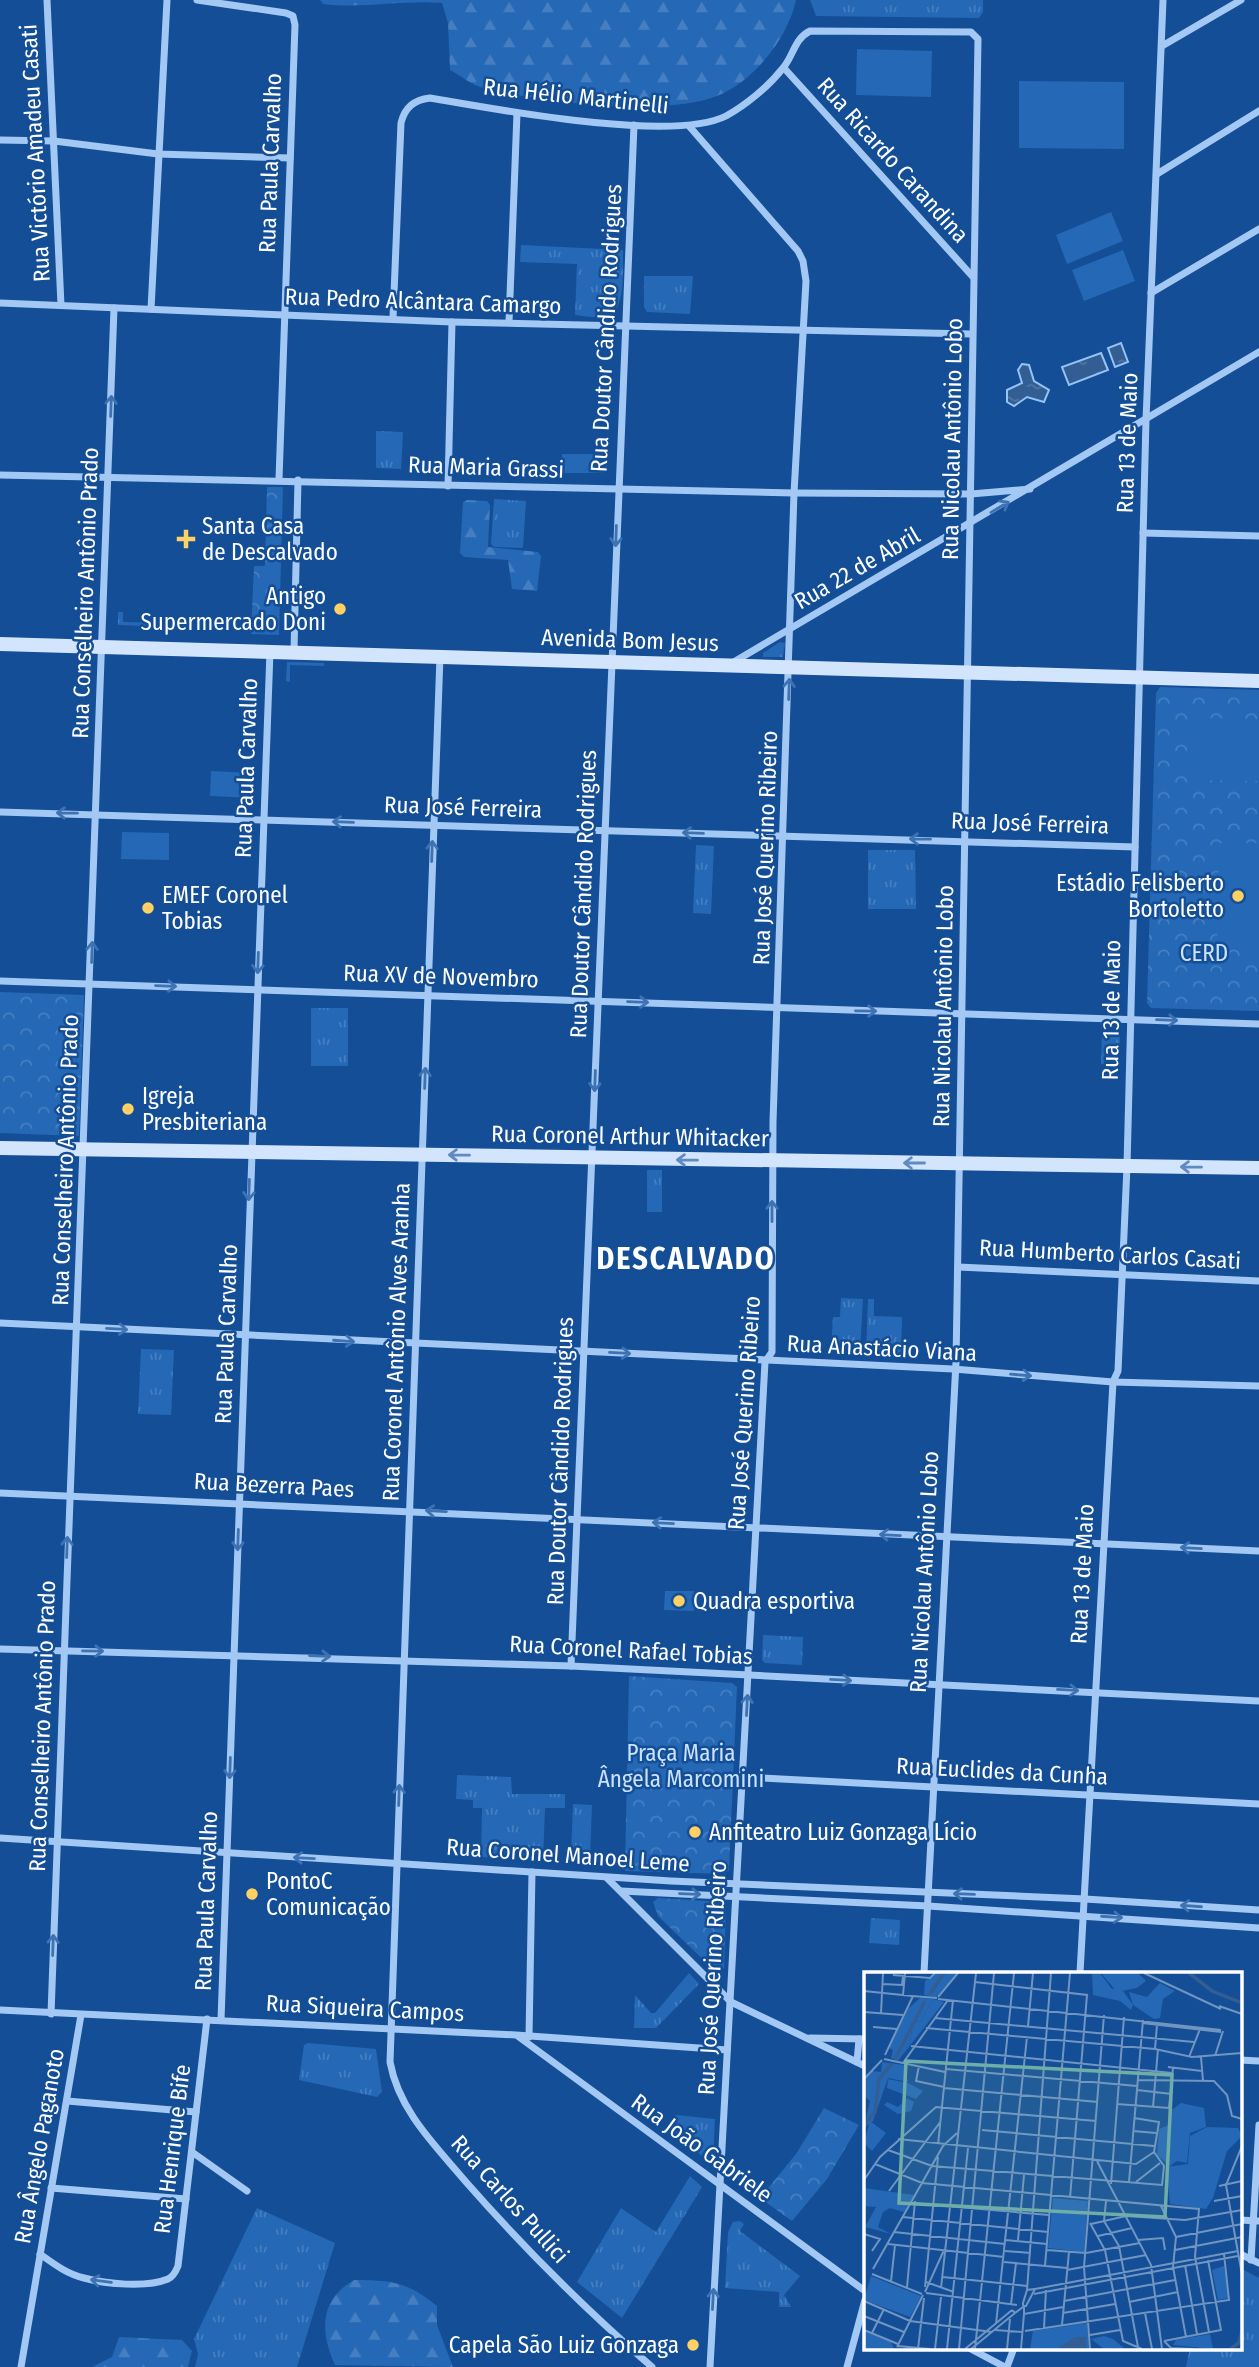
<svg xmlns="http://www.w3.org/2000/svg" width="1259" height="2367" font-family="'Fira Sans Condensed',sans-serif">
<style>
.grass{fill:url(#grass-tufts)}
.forest{fill:url(#forest-firs)}
.park{fill:url(#park-crowns)}
.pitch{fill:#2568b6}
.water{fill:url(#water-ripples);stroke:#95c3f6;stroke-width:2}
.lines{fill:none;stroke-linecap:round;stroke-linejoin:round}
.street{stroke:#a3c8f3;stroke-width:7}
.secondary{stroke:#d3e5fd;stroke-width:14}
.oneway{stroke:#3e73b3}
.oneway2{stroke:#608ac0}
.poi-dot{fill:#ffd165;stroke:#134e97;stroke-width:2.5}
.labels{text-anchor:middle;dominant-baseline:central;stroke-width:5;stroke-linejoin:round;paint-order:stroke}
.street-label{font-size:23px;fill:#fff;stroke:#134e97}
.poi-label{font-size:23px;fill:#fff;stroke:#134e97;text-anchor:start}
.park-label{font-size:23px;fill:#cbe2fd;stroke:#134e97}
.district-label{font-size:30px;font-weight:bold;letter-spacing:2px;fill:#fff;stroke:#134e97}
.inset-river{fill:none;stroke:#335e93;stroke-width:3.5}
.inset-road{fill:none;stroke:#7195c1;stroke-width:2}
.view{fill:#6fada8;fill-opacity:0.15;stroke:#6fada8;stroke-width:3.5}
.inset-edge{fill:none;stroke:#fff;stroke-width:3.5}
</style>
<defs>
<pattern id="grass-tufts" width="24" height="20" patternUnits="userSpaceOnUse" patternTransform="scale(1.75)"><rect width="24" height="20" fill="#2568b6"/><path d="M3 7l-1-3M5 7V3M7 7l1-3M15 17l-1-3M17 17v-4M19 17l1-3" fill="none" stroke="#467fc1"/></pattern>
<pattern id="forest-firs" width="22" height="20" patternUnits="userSpaceOnUse" patternTransform="scale(1.75)"><rect width="22" height="20" fill="#2568b6"/><path d="M5 1l3.5 6h-7zM16 11l3.5 6h-7z" fill="#467fc1"/></pattern>
<pattern id="park-crowns" width="20" height="18" patternUnits="userSpaceOnUse" patternTransform="scale(1.75)"><rect width="20" height="18" fill="#2568b6"/><path d="M2 6a3 3 0 1 1 6 0M12 15a3 3 0 1 1 6 0" fill="none" stroke="#467fc1"/></pattern>
<pattern id="water-ripples" width="26" height="14" patternUnits="userSpaceOnUse" patternTransform="scale(1.75)"><rect width="26" height="14" fill="#335e93"/><path d="M2 4q2-2 4 0t4 0M15 11q2-2 4 0t4 0" fill="none" stroke="#5276a3"/></pattern>
</defs>
<rect width="100%" height="100%" fill="#134e97"/>
<g class="grass">
<polygon points="810,0 983,0 983,12 979,18 816,16"/>
<path d="M521 245 623 250C622 267 628 313 604 317 595 318 584 316 575 315L577 264 520 262Z"/>
<polygon points="644,276 693,276 690,314 647,312 644,307"/>
<polygon points="376,431 403,432 401,469 376,468"/>
<polygon points="562,454 609,454 606,473 562,473"/>
<polygon points="494,499 526,501 523,548 494,547 491,544"/>
<polygon points="118,612 123,612 123,622 171,623 171,627 118,625"/>
<polygon points="780,642 785,643 783,657 763,657 763,653"/>
<polygon points="287,662 324,663 324,666 290,665 290,682 286,681"/>
<polygon points="696,845 714,846 711,914 693,913"/>
<polygon points="868,850 915,850 916,909 868,909"/>
<rect x="311" y="1008" width="37" height="58"/>
<polygon points="1102,1030 1120,1030 1119,1064 1101,1064"/>
<rect x="647" y="1170" width="15" height="42"/>
<polygon points="841,1298 863,1299 860,1351 831,1350 833,1317 840,1317"/>
<polygon points="868,1299 874,1299 874,1316 902,1317 901,1354 866,1353"/>
<polygon points="141,1349 174,1350 171,1415 138,1414"/>
<polygon points="763,1635 803,1637 802,1665 765,1663 762,1660"/>
<polygon points="457,1775 511,1777 512,1794 565,1794 565,1808 545,1808 543,1860 481,1857 482,1808 473,1808 473,1800 456,1799"/>
<polygon points="573,1804 592,1805 590,1857 571,1856"/>
<polygon points="871,1918 900,1920 899,1945 869,1943"/>
<polygon points="689,1973 699,1984 656,2028 634,2028 635,1995 651,2013 655,2013"/>
<polygon points="308,2043 376,2049 382,2092 377,2097 299,2080 304,2045"/>
<polygon points="676,2115 715,2119 713,2160 710,2162 675,2135"/>
<polygon points="690,2176 702,2187 622,2318 577,2282 621,2208 656,2232"/>
<polygon points="257,2208 335,2243 297,2367 195,2367 198,2354 194,2339"/>
<polygon points="740,2221 744,2224 740,2231 800,2276 784,2295 791,2307 779,2307 779,2292 725,2288 728,2232 733,2222"/>
<polygon points="1240,2268 1259,2278 1259,2367 1186,2367 1190,2348 1240,2348"/>
</g>
<g class="forest">
<path d="M320 0H796C788 38 754 81 717 96 666 117 537 102 483 88 472 85 461 76 450 70L448 23 442 3C403 0 362 9 323 4Z"/>
<polygon points="467,500 487,501 490,505 488,547 538,552 541,556 537,591 512,589 508,560 464,557 460,553 463,502"/>
<path d="M354 2280C391 2280 408 2282 437 2306V2325L453 2367 335 2365C320 2332 319 2300 354 2280Z"/>
<polygon points="119,2337 182,2340 192,2351 188,2367 92,2367 112,2357"/>
</g>
<g class="park">
<polygon points="267,487 283,487 279,635 251,634 254,566 265,566"/>
<polygon points="1160,687 1259,690 1259,1011 1151,1008 1147,1003 1156,693"/>
<polygon points="0,992 84,995 79,1136 0,1133"/>
<polygon points="629,1676 732,1683 737,1687 729,1870 724,1874 625,1871"/>
<polygon points="658,1898 723,1902 726,1906 724,1968 714,1970 658,1916 653,1902"/>
<polygon points="824,2108 859,2125 827,2179 792,2221 760,2198 796,2154"/>
</g>
<g class="pitch">
<polygon points="857,49 932,51 931,97 856,95"/>
<polygon points="1019,81 1124,82 1124,149 1019,148"/>
<polygon points="1111,212 1123,241 1067,264 1056,235"/>
<polygon points="1123,250 1135,281 1084,301 1072,270"/>
<polygon points="1190,718 1259,719 1259,781 1189,780"/>
<polygon points="211,771 253,773 252,798 210,796"/>
<polygon points="122,832 169,833 169,860 121,859"/>
<polygon points="1219,843 1259,843 1259,949 1217,948"/>
<polygon points="665,1591 694,1591 694,1611 664,1610"/>
</g>
<g class="water">
<polygon points="1121,343 1128,362 1115,367 1108,348"/>
<polygon points="1101,353 1108,370 1069,385 1062,367"/>
<polygon points="1022,364 1029,365 1034,381 1049,390 1044,402 1027,397 1014,406 1007,402 1007,390 1022,383 1018,370"/>
</g>
<g class="lines">
<g class="street">
<polyline points="47,0 61,305"/>
<polyline points="197,0 286,13 293,16 295,25 279,479"/>
<polyline points="1162,46 1241,0"/>
<polyline points="784,68 973,277"/>
<polyline points="689,126 798,251 803,261 806,281 794,493 773,1122 772,1352 765,1362 710,2367"/>
<polyline points="0,140 54,141 158,154 290,158"/>
<polyline points="1157,174 1259,111"/>
<polyline points="1151,293 1259,229"/>
<polyline points="0,303 452,322 971,334"/>
<polyline points="151,309 167,0"/>
<path d="M393 318 401 123C405 107 414 100 430 98 494 109 673 143 726 116 746 105 769 86 783 68 794 55 794 39 810 31L971 32 978 39 956 1362 924 1973"/>
<polyline points="509,322 517,113"/>
<polyline points="0,475 794,493 971,494 1030,489"/>
<polyline points="448,486 452,322"/>
<polyline points="1143,533 1259,536"/>
<polyline points="294,651 298,480"/>
<path d="M440 656 390 2062C399 2111 435 2145 466 2182 524 2248 586 2310 652 2367"/>
<polyline points="732,663 1259,352"/>
<polyline points="0,812 1135,847"/>
<polyline points="0,981 1259,1024"/>
<polyline points="958,1267 1259,1281"/>
<polyline points="0,1323 953,1369 1113,1382 1259,1386"/>
<polyline points="0,1493 1259,1551"/>
<polyline points="0,1649 571,1666 1259,1701"/>
<polyline points="571,1666 634,125"/>
<polyline points="743,1777 1259,1804"/>
<polyline points="0,1838 671,1881 1085,1899 1259,1910"/>
<polyline points="607,1878 731,2002 865,2066"/>
<polyline points="621,1891 928,1906 1259,1928"/>
<polyline points="1080,1973 1113,1382 1118,1371 1127,1166 1146,420 1163,0"/>
<polyline points="0,2010 516,2035 727,2050"/>
<polyline points="51,2014 114,308"/>
<polyline points="221,2020 270,651"/>
<polyline points="519,2037 865,2291"/>
<polyline points="529,2037 532,1872"/>
<polyline points="810,2038 865,2039"/>
<polyline points="1240,2060 1259,2061"/>
<polyline points="857,2062 859,2039"/>
<polyline points="67,2101 196,2112"/>
<polyline points="192,2152 247,2191"/>
<polyline points="51,2188 186,2199"/>
<polyline points="1240,2220 1258,2221"/>
<path d="M40 2254C54 2264 67 2274 84 2278 106 2284 146 2288 168 2279 173 2277 176 2271 178 2266L207 2019"/>
<polyline points="1240,2254 1259,2263"/>
<polyline points="1251,2260 1259,2125"/>
<polyline points="969,2348 1005,2367"/>
<polyline points="21,2367 81,2015"/>
<polyline points="847,2367 865,2300"/>
<polyline points="1007,2367 1014,2348"/>
</g>
<g class="secondary">
<polyline points="0,644 1259,681"/>
<polyline points="0,1148 1259,1168"/>
</g>
</g>
<defs><path id="oneway-shaft" d="M-6 0H5M1.5-3L5.5 0L1.5 3" fill="none" stroke-width="1.6" stroke-linecap="round" stroke-linejoin="round" transform="scale(1.75)"/></defs>
<g class="oneway">
<use href="#oneway-shaft" transform="translate(111 406) rotate(-88)"/>
<use href="#oneway-shaft" transform="translate(1000 507) rotate(-31)"/>
<use href="#oneway-shaft" transform="translate(616 536) rotate(92)"/>
<use href="#oneway-shaft" transform="translate(789 689) rotate(-88)"/>
<use href="#oneway-shaft" transform="translate(67 813) rotate(-179)"/>
<use href="#oneway-shaft" transform="translate(343 822) rotate(-178)"/>
<use href="#oneway-shaft" transform="translate(693 833) rotate(-178)"/>
<use href="#oneway-shaft" transform="translate(920 839) rotate(-179)"/>
<use href="#oneway-shaft" transform="translate(432 851) rotate(-88)"/>
<use href="#oneway-shaft" transform="translate(92 952) rotate(-88)"/>
<use href="#oneway-shaft" transform="translate(258 963) rotate(92)"/>
<use href="#oneway-shaft" transform="translate(166 986) rotate(2)"/>
<use href="#oneway-shaft" transform="translate(638 1002) rotate(2)"/>
<use href="#oneway-shaft" transform="translate(866 1011) rotate(1)"/>
<use href="#oneway-shaft" transform="translate(1167 1020) rotate(2)"/>
<use href="#oneway-shaft" transform="translate(425 1078) rotate(-88)"/>
<use href="#oneway-shaft" transform="translate(595 1081) rotate(92)"/>
<use href="#oneway-shaft" transform="translate(249 1190) rotate(92)"/>
<use href="#oneway-shaft" transform="translate(772 1211) rotate(-90)"/>
<use href="#oneway-shaft" transform="translate(117 1329) rotate(3)"/>
<use href="#oneway-shaft" transform="translate(344 1341) rotate(4)"/>
<use href="#oneway-shaft" transform="translate(620 1353) rotate(3)"/>
<use href="#oneway-shaft" transform="translate(1021 1375) rotate(5)"/>
<use href="#oneway-shaft" transform="translate(436 1511) rotate(-177)"/>
<use href="#oneway-shaft" transform="translate(663 1523) rotate(-177)"/>
<use href="#oneway-shaft" transform="translate(890 1535) rotate(-177)"/>
<use href="#oneway-shaft" transform="translate(238 1540) rotate(92)"/>
<use href="#oneway-shaft" transform="translate(67 1547) rotate(-88)"/>
<use href="#oneway-shaft" transform="translate(1191 1548) rotate(-177)"/>
<use href="#oneway-shaft" transform="translate(93 1651) rotate(1)"/>
<use href="#oneway-shaft" transform="translate(320 1656) rotate(2)"/>
<use href="#oneway-shaft" transform="translate(841 1680) rotate(3)"/>
<use href="#oneway-shaft" transform="translate(1068 1690) rotate(3)"/>
<use href="#oneway-shaft" transform="translate(747 1705) rotate(-87)"/>
<use href="#oneway-shaft" transform="translate(230 1768) rotate(92)"/>
<use href="#oneway-shaft" transform="translate(399 1795) rotate(-88)"/>
<use href="#oneway-shaft" transform="translate(304 1858) rotate(-177)"/>
<use href="#oneway-shaft" transform="translate(690 1894) rotate(2)"/>
<use href="#oneway-shaft" transform="translate(964 1894) rotate(-178)"/>
<use href="#oneway-shaft" transform="translate(1191 1906) rotate(-176)"/>
<use href="#oneway-shaft" transform="translate(1112 1917) rotate(4)"/>
<use href="#oneway-shaft" transform="translate(53 1945) rotate(-88)"/>
<use href="#oneway-shaft" transform="translate(101 2281) rotate(-173)"/>
<use href="#oneway-shaft" transform="translate(713 2299) rotate(-87)"/>
</g>
<g class="oneway2">
<use href="#oneway-shaft" transform="translate(459 1155) rotate(-179)"/>
<use href="#oneway-shaft" transform="translate(687 1160) rotate(-179)"/>
<use href="#oneway-shaft" transform="translate(914 1163) rotate(-180)"/>
<use href="#oneway-shaft" transform="translate(1191 1167) rotate(-179)"/>
</g>
<g class="poi-dot">
<path d="M182.5 528.5h7v7h7v7h-7v7h-7v-7h-7v-7h7z"/>
<circle cx="340" cy="609" r="7"/>
<circle cx="1238" cy="896" r="7"/>
<circle cx="148" cy="908" r="7"/>
<circle cx="128" cy="1109" r="7"/>
<circle cx="679" cy="1601" r="7"/>
<circle cx="695" cy="1832" r="7"/>
<circle cx="252" cy="1894" r="7"/>
<circle cx="693" cy="2345" r="7"/>
</g>
<g class="labels">
<g class="street-label">
<text transform="translate(576 96) rotate(6)">Rua Hélio Martinelli</text>
<text transform="translate(35 153) rotate(-93)">Rua Victório Amadeu Casati</text>
<text transform="translate(893 160) rotate(48)">Rua Ricardo Carandina</text>
<text transform="translate(270 163) rotate(-88)">Rua Paula Carvalho</text>
<text transform="translate(423 301) rotate(2)">Rua Pedro Alcântara Camargo</text>
<text transform="translate(606 328) rotate(-87)">Rua Doutor Cândido Rodrigues</text>
<text transform="translate(952 439) rotate(-89)">Rua Nicolau Antônio Lobo</text>
<text transform="translate(1127 443) rotate(-88)">Rua 13 de Maio</text>
<text transform="translate(486 467) rotate(2)">Rua Maria Grassi</text>
<text transform="translate(857 568) rotate(-30)">Rua 22 de Abril</text>
<text transform="translate(85 593) rotate(-88)">Rua Conselheiro Antônio Prado</text>
<text transform="translate(630 640) rotate(2)">Avenida Bom Jesus</text>
<text transform="translate(246 768) rotate(-88)">Rua Paula Carvalho</text>
<text transform="translate(463 807) rotate(2)">Rua José Ferreira</text>
<text transform="translate(1030 823) rotate(2)">Rua José Ferreira</text>
<text transform="translate(765 848) rotate(-88)">Rua José Querino Ribeiro</text>
<text transform="translate(583 894) rotate(-88)">Rua Doutor Cândido Rodrigues</text>
<text transform="translate(441 976) rotate(2)">Rua XV de Novembro</text>
<text transform="translate(943 1006) rotate(-89)">Rua Nicolau Antônio Lobo</text>
<text transform="translate(1111 1010) rotate(-89)">Rua 13 de Maio</text>
<text transform="translate(630 1136) rotate(1)">Rua Coronel Arthur Whitacker</text>
<text transform="translate(65 1160) rotate(-88)">Rua Conselheiro Antônio Prado</text>
<text transform="translate(1110 1254) rotate(3)">Rua Humberto Carlos Casati</text>
<text transform="translate(226 1334) rotate(-88)">Rua Paula Carvalho</text>
<text transform="translate(396 1342) rotate(-88)">Rua Coronel Antônio Alves Aranha</text>
<text transform="translate(882 1348) rotate(3)">Rua Anastácio Viana</text>
<text transform="translate(744 1413) rotate(-86)">Rua José Querino Ribeiro</text>
<text transform="translate(560 1461) rotate(-88)">Rua Doutor Cândido Rodrigues</text>
<text transform="translate(274 1485) rotate(3)">Rua Bezerra Paes</text>
<text transform="translate(924 1572) rotate(-87)">Rua Nicolau Antônio Lobo</text>
<text transform="translate(1082 1574) rotate(-87)">Rua 13 de Maio</text>
<text transform="translate(631 1650) rotate(3)">Rua Coronel Rafael Tobias</text>
<text transform="translate(42 1726) rotate(-88)">Rua Conselheiro Antônio Prado</text>
<text transform="translate(1002 1771) rotate(3)">Rua Euclides da Cunha</text>
<text transform="translate(568 1855) rotate(4)">Rua Coronel Manoel Leme</text>
<text transform="translate(206 1901) rotate(-88)">Rua Paula Carvalho</text>
<text transform="translate(712 1978) rotate(-87)">Rua José Querino Ribeiro</text>
<text transform="translate(365 2008) rotate(3)">Rua Siqueira Campos</text>
<text transform="translate(39 2146) rotate(-80)">Rua Ângelo Paganoto</text>
<text transform="translate(702 2148) rotate(36)">Rua João Gabriele</text>
<text transform="translate(172 2149) rotate(-83)">Rua Henrique Bife</text>
<text transform="translate(510 2199) rotate(48)">Rua Carlos Pullici</text>
</g>
<g class="poi-label">
<text x="202" y="526">Santa Casa<tspan x="202" dy="26">de Descalvado</tspan></text>
<text x="326" y="596" text-anchor="end">Antigo<tspan x="326" dy="26">Supermercado Doni</tspan></text>
<text x="1224" y="883" text-anchor="end">Estádio Felisberto<tspan x="1224" dy="26">Bortoletto</tspan></text>
<text x="162" y="895">EMEF Coronel<tspan x="162" dy="26">Tobias</tspan></text>
<text x="142" y="1096">Igreja<tspan x="142" dy="26">Presbiteriana</tspan></text>
<text x="693" y="1601">Quadra esportiva</text>
<text x="709" y="1832">Anfiteatro Luiz Gonzaga Lício</text>
<text x="266" y="1881">PontoC<tspan x="266" dy="26">Comunicação</tspan></text>
<text x="679" y="2345" text-anchor="end">Capela São Luiz Gonzaga</text>
</g>
<g class="park-label">
<text x="1204" y="953">CERD</text>
<text x="681" y="1753">Praça Maria<tspan x="681" dy="26">Ângela Marcomini</tspan></text>
</g>
<g class="district-label">
<text x="686" y="1259">DESCALVADO</text>
</g>
</g>
<g transform="translate(864 1972)">
<rect width="378" height="378" fill="#134e97"/>
<path d="M228 1H236L247 16 259 19 269 33 267 38 256 29 229 23ZM24 107 44 111 59 119 52 127 23 116ZM6 149 22 161 8 179 0 171ZM343 155 374 156 378 164 363 179 349 226 342 237 306 232 302 195 324 192 326 164ZM0 216 50 223 40 240 26 236 19 240 14 255 27 262 1 255 12 235 0 234ZM0 359 27 370 30 377H0ZM240 364 249 367 261 377H240L227 367Z" fill="#2568b6"/>
<path d="M73 1H93L72 25 60 23 61 9ZM237 1H274L282 9 273 16 253 20ZM296 11 311 19 299 27 296 46 290 47 269 33 265 20 283 25ZM56 26 69 27 57 49 49 51 46 70 34 89 27 86 29 78 25 76 44 37ZM18 90 40 93 44 110 24 106 9 149 0 156 6 129 0 124 1 108 8 99 17 100ZM43 126 50 130 47 139 34 142 20 133 23 130 34 135ZM317 131 340 136 342 155 326 161 323 191 313 189 306 194 293 183 295 157 305 153 306 139ZM360 294 365 326 354 328 348 298ZM346 362 349 377 309 373 312 368Z" fill="#2568b6"/>
<path d="M69 27 80 30 34 89 46 70 49 51 57 49ZM189 226 224 229 220 280 184 276ZM223 351 225 377H166L169 359Z" fill="#2568b6"/>
<path d="M7 304 57 324 46 345 0 328Z" fill="#2568b6"/>
<path d="M211 365H222V377L194 376Z" fill="#335e93"/>
<path class="inset-river" d="M325 1 348 19 378 31M66 22 80 1M31 87 61 29M0 153 11 140 15 107 28 92M366 377 375 371 378 358"/>
<path class="inset-road" d="M280 1 357 37M29 3 66 6 71 1M111 10 223 23 206 226M19 12 38 13 39 4M0 19 48 24M39 23 41 1M74 25 94 1M74 27 357 58M355 34 378 42M0 40 39 43M17 41 19 1M71 46 330 70M278 51 357 60M164 54 169 1M9 55 33 57M62 56 291 77 328 85 378 81M47 74 308 101M291 77 293 53M21 83 49 24 73 26M351 84 359 59M325 85 336 57M337 85 339 109M20 87 81 100M39 91 84 28M55 94 52 109 80 115M304 95 338 99M82 97 273 114M0 107 18 88M274 108 350 109 363 123 368 144 378 147M80 116 234 130M273 118 308 122M253 132 305 136 309 96M289 135 294 77M118 158 290 174M269 159 292 161M34 167 272 192 290 180M74 173 89 28M378 174 362 213 378 303M24 178 68 194 298 213 300 194 290 180 295 150 270 146M233 189 287 293 298 377M11 192 58 211 335 237 331 285 345 360M0 208 16 185 72 135 232 149M265 210 279 48M272 210 296 191M247 212 260 45M355 214 378 209M25 219 77 149M242 229 240 249 255 274 274 375M350 229 378 224M47 231 185 243M297 234 312 265 309 295 322 365M39 245 184 260M226 251 241 278 259 369 278 377M227 252 262 244 321 248 378 238M30 260 141 272M0 262 16 267 8 279M234 264 268 256M312 265 378 252M142 268 183 272M154 268 160 203M274 268 299 266 301 278M24 272 140 285M183 278 222 281 276 271M311 278 378 265M141 279 167 281M140 290 203 296M321 293 333 362M181 294 206 1M9 297 79 174 93 161M203 298 282 283M8 302 58 322M79 305 163 314M27 309 31 273M62 310 90 320M43 315 51 229M61 315 74 185M77 316 112 1M171 317 374 279M163 318 187 1M61 320 80 278M62 321 153 333M170 322 374 284M0 329 46 349 128 360M200 329 311 308M265 330 314 320M147 332 152 291M148 338 151 341 159 335 160 334H162L171 317 163 318 159 331V333L160 334V342L157 377M199 341 251 332M281 341 288 377M160 342 199 335M0 344 40 360M132 352 163 65M198 353 205 280M180 356 182 318M0 358 34 372M131 358 158 360M161 359 365 328 360 282M8 361 20 337M226 363 256 358M300 369 357 358 344 288M300 369 307 376 330 377M34 374 66 377M33 375 59 323M54 377 60 326M71 377 77 325M83 377 104 176M95 377 130 1M101 377 148 338M107 377 151 341M111 377 150 1M143 377 146 347M226 377 220 295 240 43"/>
<path class="view" d="M42 89 308 103 301 245 35 231Z"/>
<rect width="378" height="378" class="inset-edge"/>
</g>
</svg>
